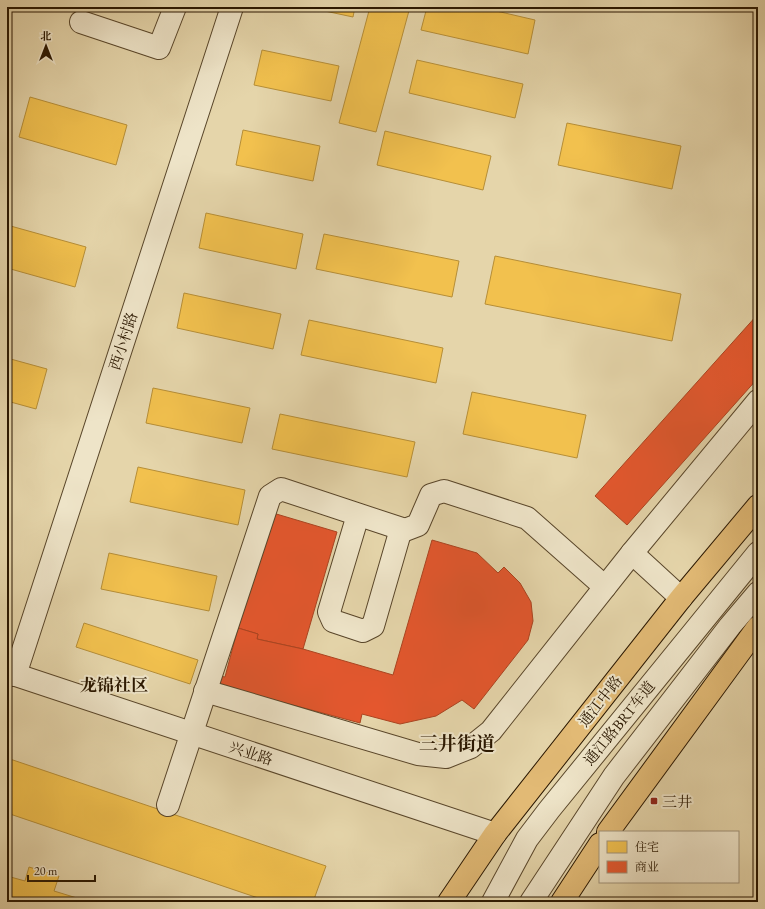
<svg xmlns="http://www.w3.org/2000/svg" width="765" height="909" font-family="'EB Garamond','Noto Serif SC',serif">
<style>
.homes{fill:#f2c14e;stroke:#b68e37}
.shops{fill:#e4572e;stroke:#ac4420}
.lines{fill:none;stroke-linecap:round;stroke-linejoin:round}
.minor-casing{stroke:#59462a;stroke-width:24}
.major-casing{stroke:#2a1700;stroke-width:24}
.minor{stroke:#eee4c8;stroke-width:22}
.major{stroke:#e2ba75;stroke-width:22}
.poi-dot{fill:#8f2418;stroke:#eee4c8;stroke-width:1.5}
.labels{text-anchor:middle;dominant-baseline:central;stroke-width:4;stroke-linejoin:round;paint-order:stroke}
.street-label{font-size:15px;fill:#2a1700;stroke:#eee4c8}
.poi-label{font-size:15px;fill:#2a1700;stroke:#eee4c8;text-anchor:start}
.quarter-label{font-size:17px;font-weight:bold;fill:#2a1700;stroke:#eee4c8}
.district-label{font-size:19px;font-weight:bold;fill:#2a1700;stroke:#eee4c8}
</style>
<rect width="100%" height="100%" fill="#e5d5aa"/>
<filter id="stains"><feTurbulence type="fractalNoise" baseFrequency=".005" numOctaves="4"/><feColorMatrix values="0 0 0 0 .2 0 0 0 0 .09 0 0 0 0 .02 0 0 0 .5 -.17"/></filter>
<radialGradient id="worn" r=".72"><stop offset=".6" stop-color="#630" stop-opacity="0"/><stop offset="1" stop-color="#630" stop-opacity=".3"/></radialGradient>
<g class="homes">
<polygon points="306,7 355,7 353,17"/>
<polygon points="370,7 410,7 376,132 339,123"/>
<polygon points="427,7 479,7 535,20 528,54 421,30"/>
<polygon points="262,50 339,66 331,101 254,85"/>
<polygon points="417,60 523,84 515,118 409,93"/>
<polygon points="30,97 127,125 116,165 19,137"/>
<polygon points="567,123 681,146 672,189 558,165"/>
<polygon points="243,130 320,146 313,181 236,165"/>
<polygon points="385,131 491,156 483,190 377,165"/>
<polygon points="206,213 303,234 296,269 199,248"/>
<polygon points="7,225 86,247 75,287 7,268"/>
<polygon points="324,234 459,261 452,297 316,269"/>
<polygon points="495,256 681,294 672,341 485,304"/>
<polygon points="184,293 281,314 273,349 177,328"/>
<polygon points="309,320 443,348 436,383 301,355"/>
<polygon points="7,358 47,369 36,409 7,401"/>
<polygon points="153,388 250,408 242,443 146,423"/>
<polygon points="472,392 586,415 577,458 463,434"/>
<polygon points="280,414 415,442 407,477 272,449"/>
<polygon points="138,467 245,490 238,525 130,502"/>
<polygon points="109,553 217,576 209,611 101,589"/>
<polygon points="84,623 198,660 190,684 76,647"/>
<polygon points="7,758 326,866 313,902 270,902 7,813"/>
<polygon points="29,867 59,876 54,891 90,902 7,902 7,876 25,881"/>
</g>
<g class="shops">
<polygon points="758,314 758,378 627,525 595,496"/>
<polygon points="273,513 337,532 303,649 257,639 258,634 238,628"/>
<polygon points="432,540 477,553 498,573 504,567 520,583 531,602 533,621 528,640 474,709 462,700 436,716 400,724 362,714 360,723 218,685 220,676 225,677 238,628 258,634 257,639 303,649 393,675"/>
</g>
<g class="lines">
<defs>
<g id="minor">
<polyline points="81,22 159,48 175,7"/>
<polyline points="358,515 329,612 333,621 363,631 373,626 401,529"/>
<polyline points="632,553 681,598"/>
<polyline points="7,672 495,834"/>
<polyline points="15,675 232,7"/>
<polyline points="205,691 418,754 446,757 471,747 491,731 632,553 758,401"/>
<polyline points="168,805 270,496 281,489 405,530 418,525 431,495 444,491 527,518 605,587"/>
<polyline points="493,902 527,839 549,810 758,553"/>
<polyline points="531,902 614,776 730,626 758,593"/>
</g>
<g id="major">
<polyline points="608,832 758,627"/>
<polyline points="449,902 495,834 681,598 758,506"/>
<polyline points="562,902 600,844"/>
</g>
</defs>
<use href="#minor" class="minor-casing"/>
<use href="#major" class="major-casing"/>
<use href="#minor" class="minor"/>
<use href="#major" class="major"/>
</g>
<rect class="poi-dot" x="650" y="797" width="8" height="8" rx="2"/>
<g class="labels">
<g class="street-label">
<text transform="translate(123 341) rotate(-72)">西小村路</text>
<text transform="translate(600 701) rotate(-52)">通江中路</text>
<text transform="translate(619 723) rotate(-51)">通江路BRT车道</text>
<text transform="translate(251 753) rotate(18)">兴业路</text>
</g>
<g class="poi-label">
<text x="662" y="801">三井</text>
</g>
<g class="quarter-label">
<text x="114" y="685">龙锦社区</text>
</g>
<g class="district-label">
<text x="457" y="743">三井街道</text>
</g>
</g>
<rect width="765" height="909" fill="none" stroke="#e5d5aa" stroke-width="24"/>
<rect x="8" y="8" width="749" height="893" fill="none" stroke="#2a1700" stroke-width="2"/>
<rect x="12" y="12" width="741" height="885" fill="none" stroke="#2a1700"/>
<rect x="599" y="831" width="140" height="52" fill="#eee4c8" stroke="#a09278"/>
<rect x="607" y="841" width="20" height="12" fill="#f2c14e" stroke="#a09278"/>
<text x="635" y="851" font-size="12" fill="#2a1700">住宅</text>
<rect x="607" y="861" width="20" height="12" fill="#e4572e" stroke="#a09278"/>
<text x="635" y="871" font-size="12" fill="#2a1700">商业</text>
<g transform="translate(46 46)" stroke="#eee4c8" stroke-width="3" paint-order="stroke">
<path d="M0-3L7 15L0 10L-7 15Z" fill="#2a1700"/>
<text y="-6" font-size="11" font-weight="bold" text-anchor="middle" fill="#2a1700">北</text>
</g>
<path d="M28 875v6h67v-6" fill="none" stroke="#2a1700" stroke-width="2"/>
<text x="34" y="875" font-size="12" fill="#2a1700" stroke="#eee4c8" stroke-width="3" paint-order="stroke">20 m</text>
<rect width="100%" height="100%" filter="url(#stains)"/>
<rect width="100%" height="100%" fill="url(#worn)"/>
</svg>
